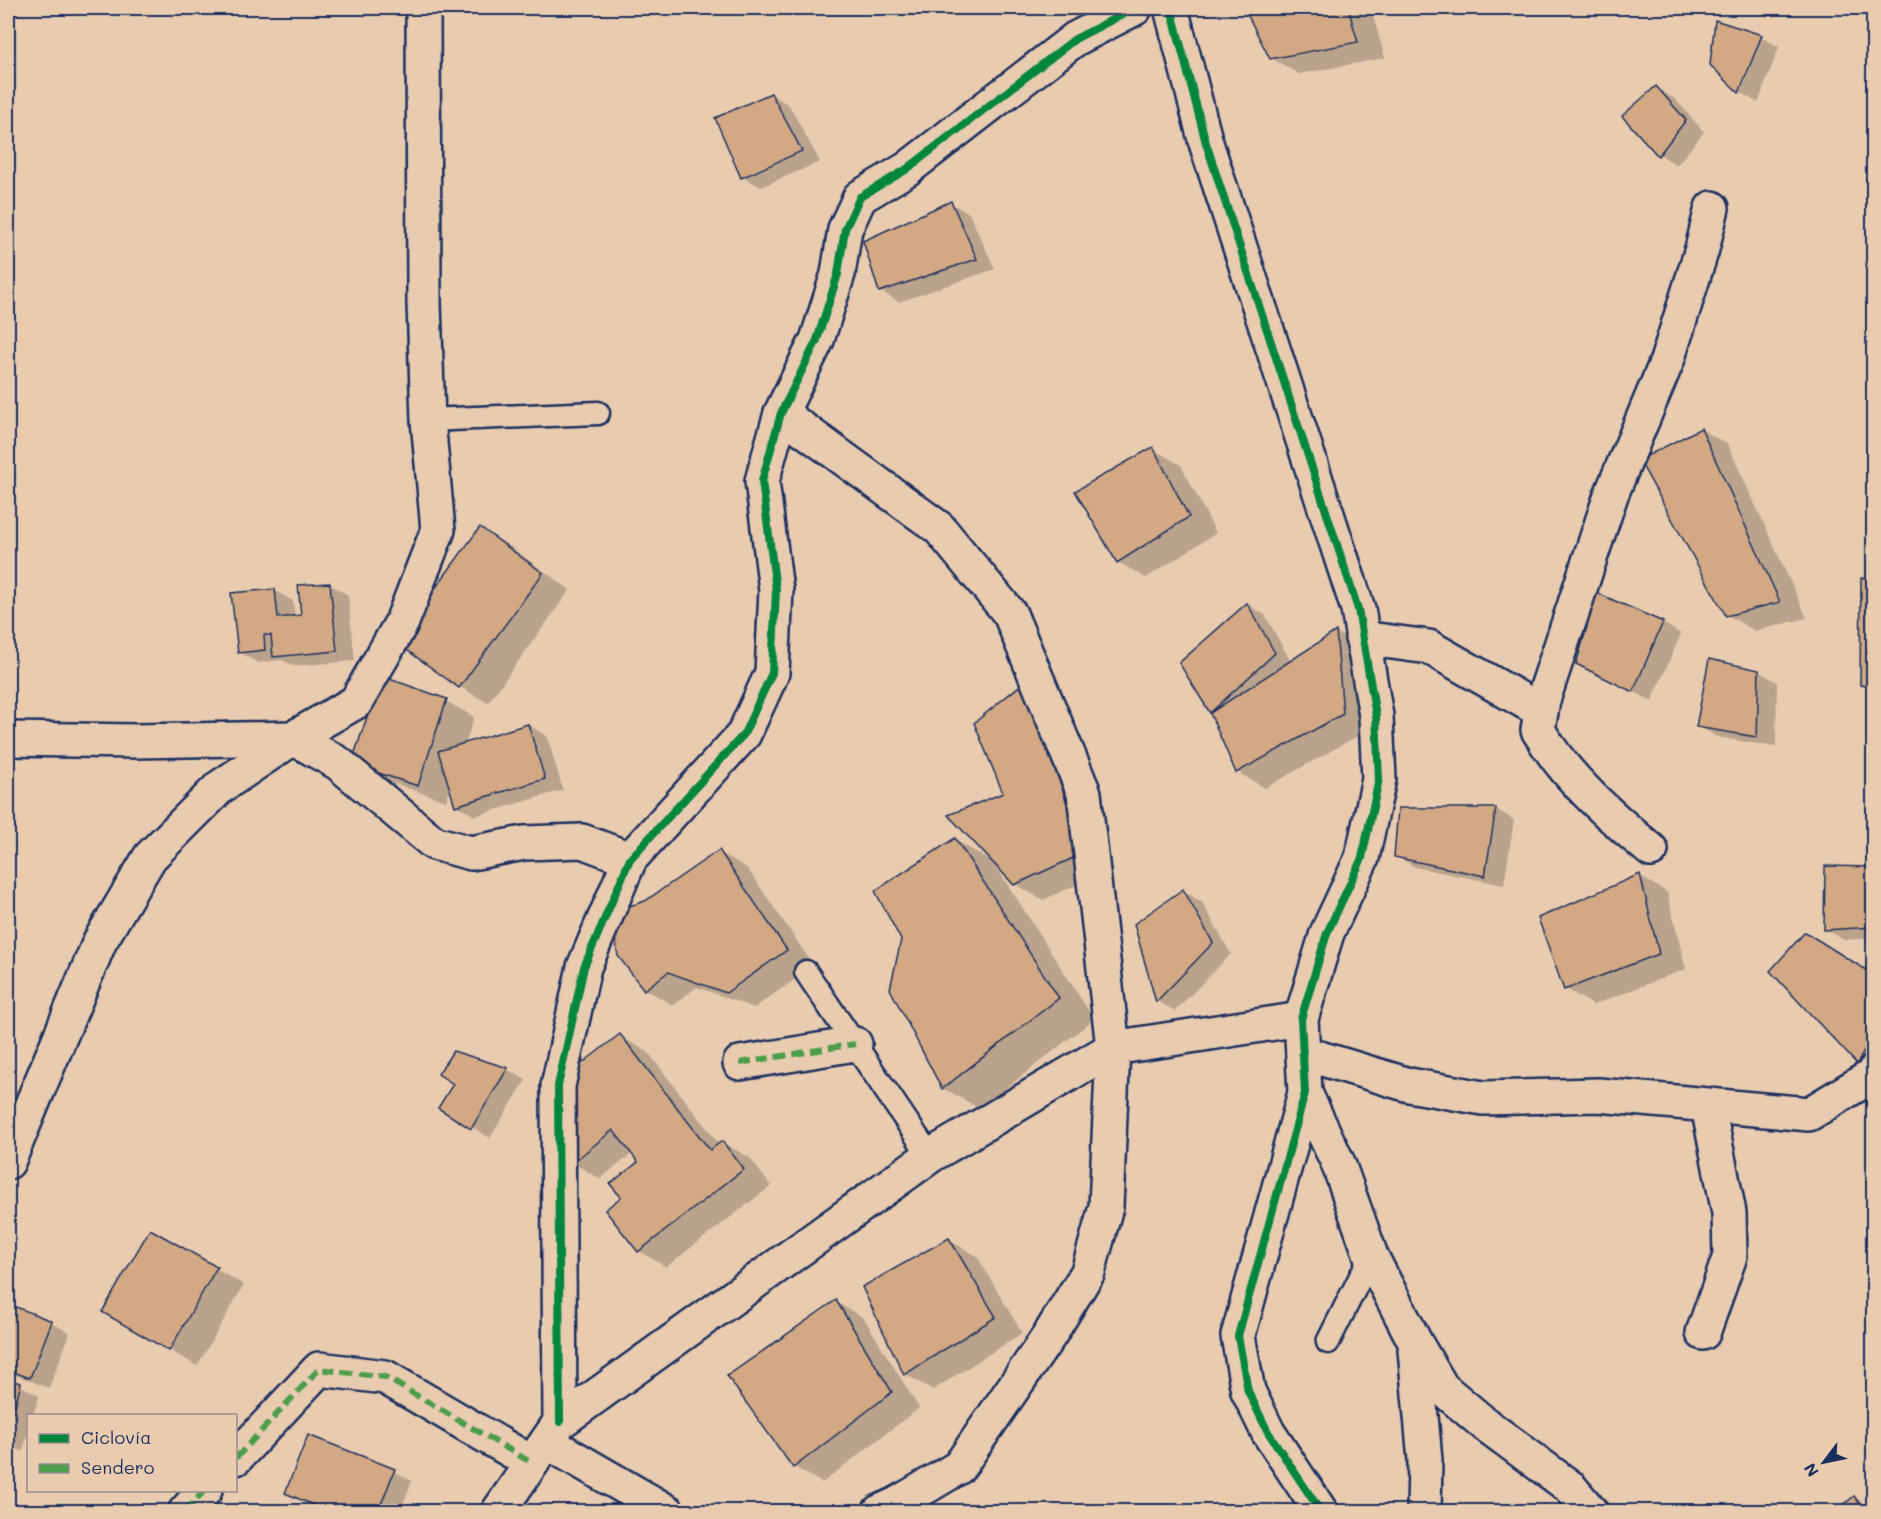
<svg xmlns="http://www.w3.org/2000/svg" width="1881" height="1519" font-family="Mali,sans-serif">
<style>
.shadow{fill:#0003}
.building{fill:#d2a984;stroke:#1b2f5e;stroke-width:1.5}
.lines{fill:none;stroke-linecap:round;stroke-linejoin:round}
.service-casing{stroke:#1b2f5e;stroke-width:27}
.minor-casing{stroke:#1b2f5e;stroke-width:38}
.service{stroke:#e9ccb0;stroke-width:22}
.minor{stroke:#e9ccb0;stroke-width:33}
.quiet{stroke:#4c9d4c;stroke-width:6;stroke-dasharray:12 6;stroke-linecap:butt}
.cycleway-casing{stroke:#e9ccb0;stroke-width:11}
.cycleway{stroke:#00873e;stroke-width:8}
</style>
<rect width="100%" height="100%" fill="#e9ccb0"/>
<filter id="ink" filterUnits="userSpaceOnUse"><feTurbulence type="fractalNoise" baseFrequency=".0167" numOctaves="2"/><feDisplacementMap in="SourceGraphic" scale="12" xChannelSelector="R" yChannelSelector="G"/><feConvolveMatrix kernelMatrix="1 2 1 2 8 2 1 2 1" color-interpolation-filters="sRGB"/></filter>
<g filter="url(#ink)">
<g class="shadow">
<polygon points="1246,8 1371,8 1385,58 1299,74 1271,58"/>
<polygon points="1761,37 1779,47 1758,103 1740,92 1712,65"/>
<polygon points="1656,88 1675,99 1704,132 1677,165 1659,154"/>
<polygon points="771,94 789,105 820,162 761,187 742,177"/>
<polygon points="950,203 969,213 995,269 899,302 880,291"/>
<polygon points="1701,429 1728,445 1807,618 1755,631 1727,615"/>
<polygon points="1153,449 1181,465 1216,533 1146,578 1118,562"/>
<polygon points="481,529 508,545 570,590 488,703 460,687 398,642"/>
<polygon points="1874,581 1874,691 1862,684"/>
<polygon points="329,584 348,595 355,661 294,666 282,660 258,663 239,652 274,590 293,601 295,617 303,616"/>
<polygon points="1598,595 1663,623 1681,634 1652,701 1597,674"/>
<polygon points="1247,604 1265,615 1291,662 1336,632 1364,648 1370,729 1265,788 1237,772 1211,712 1181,664"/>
<polygon points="1758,671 1777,682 1776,747 1717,737 1698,726"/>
<polygon points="1057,695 1109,870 1043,900 1015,884 1005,794"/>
<polygon points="446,701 474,717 465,745 528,725 547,736 563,790 475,816 456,805 451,787 446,801 381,779 353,763"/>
<polygon points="1496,809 1514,820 1504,885 1415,867 1396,856 1399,810"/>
<polygon points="955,840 993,862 1094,1019 980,1109 943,1088 892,988"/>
<polygon points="719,852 747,868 814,966 754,1008 697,987 673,1005 645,989 620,956 646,903"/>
<polygon points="1874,868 1874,938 1844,940 1825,929"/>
<polygon points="1639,876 1667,892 1686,969 1593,1005 1566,989"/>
<polygon points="1184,891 1202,902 1231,954 1175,1011 1157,1001"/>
<polygon points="1874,975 1874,1072 1858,1062"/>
<polygon points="620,1036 648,1052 719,1144 722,1142 750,1158 771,1186 666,1267 639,1251 623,1198 640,1162 633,1153 600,1179 573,1163"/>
<polygon points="453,1053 507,1069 526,1080 490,1138 472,1127 455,1083"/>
<polygon points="150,1231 244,1285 197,1366 104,1312"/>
<polygon points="949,1240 977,1256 1022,1333 933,1390 905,1374"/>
<polygon points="836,1302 864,1318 919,1408 822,1483 794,1467"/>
<polygon points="8,1306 51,1322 70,1333 49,1388 8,1372"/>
<polygon points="8,1381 20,1385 39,1396 33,1416 28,1416 28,1433 23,1451 8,1447"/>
<polygon points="394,1471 412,1481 400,1512 325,1512 287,1492"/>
<polygon points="1855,1498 1874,1509 1874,1512 1837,1512"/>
</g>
<g class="building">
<polygon points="1244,8 1348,8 1358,42 1270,59"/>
<polygon points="1715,20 1762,35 1739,93 1710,65"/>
<polygon points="1656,86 1686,120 1658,156 1622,116"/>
<polygon points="771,93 802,151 741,178 715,118"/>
<polygon points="951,201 977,259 879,292 863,241"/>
<polygon points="1701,428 1780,602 1726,616 1639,460"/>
<polygon points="1153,447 1189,517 1117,563 1075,491"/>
<polygon points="480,527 543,573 459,688 396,642"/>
<polygon points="1861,578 1874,579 1874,687 1860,685"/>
<polygon points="330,583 337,651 273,657 271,635 264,635 265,650 238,653 231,593 275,589 278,618 301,615 298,585"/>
<polygon points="1597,593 1663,622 1633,692 1576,664"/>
<polygon points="1247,603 1275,653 1210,713 1179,663"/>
<polygon points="1336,631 1343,714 1236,773 1210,713"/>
<polygon points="1709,659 1759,670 1757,737 1696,727"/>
<polygon points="381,676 447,699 418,786 351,764"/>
<polygon points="1029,678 1082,854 1014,885 948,815 1003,793 974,723"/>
<polygon points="528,724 545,779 455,806 438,751"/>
<polygon points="1398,808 1496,808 1485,876 1394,857"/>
<polygon points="955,838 1059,998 942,1089 890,989 901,940 875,891"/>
<polygon points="719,850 787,950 726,993 668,972 644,990 618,956 614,931 623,908 645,901"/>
<polygon points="1825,866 1874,867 1874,927 1824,930"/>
<polygon points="1640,874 1659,954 1564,990 1538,918"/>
<polygon points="1183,889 1213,943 1156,1002 1134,924"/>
<polygon points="1805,932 1874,975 1874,1033 1857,1064 1770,971"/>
<polygon points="620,1034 710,1150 722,1141 744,1169 638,1252 605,1210 621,1197 610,1184 638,1162 613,1130 571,1164 571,1072"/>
<polygon points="453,1051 508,1068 471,1129 438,1108 453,1084 438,1074"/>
<polygon points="150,1229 217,1267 169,1351 102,1312"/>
<polygon points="949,1238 996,1317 904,1375 862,1287"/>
<polygon points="836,1300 892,1392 793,1468 727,1376"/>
<polygon points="8,1304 52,1321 30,1378 8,1370"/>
<polygon points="8,1380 21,1383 8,1431"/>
<polygon points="308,1435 395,1469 378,1512 330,1512 285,1493"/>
<polygon points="1854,1496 1866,1512 1835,1512"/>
</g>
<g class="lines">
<defs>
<g id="service">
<polyline points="428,420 598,413"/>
<polyline points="806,972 930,1156"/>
<polyline points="1328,1342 1371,1256"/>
</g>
<g id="minor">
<polyline points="1171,8 1206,143 1358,609 1376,716 1379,779 1362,858 1327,933 1301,1019 1305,1093 1238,1336 1248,1391 1268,1432 1321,1512"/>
<polyline points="781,413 939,528 1010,614 1084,793 1113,1048 1106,1207 1088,1272 1049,1336 959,1467 897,1504 879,1512"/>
<polyline points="1362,638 1429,647 1541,711"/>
<polyline points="8,739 137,741 293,738 338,763 434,843 471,853 524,843 582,841 630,859"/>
<path d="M1651 850C1609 815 1566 778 1538 730L1543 700 1611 495 1667 361 1702 249 1712 208"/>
<polyline points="1303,1053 1409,1085 1483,1098 1598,1095 1809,1114 1870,1077 1874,1072"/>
<polyline points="740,1063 855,1044"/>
<polyline points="1305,1093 1338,1163 1371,1256 1415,1342 1442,1388 1486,1425 1570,1487 1591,1512"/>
<polyline points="8,1162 100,941 150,857 220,787 293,738 356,702 402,622 438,530 428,420 424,303 423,8"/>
<polyline points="1703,1333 1730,1256 1729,1213 1708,1106"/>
<polyline points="1415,1350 1425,1460 1424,1512"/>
<polyline points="560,1422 558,1086 584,967 630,859 744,734 772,673 776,590 762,481 781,413 817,340 838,274 845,229 860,197 907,169 1075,39 1135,8"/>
<polyline points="547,1442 668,1512"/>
<polyline points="236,1458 319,1369 385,1377 532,1463"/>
<polyline points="185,1512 205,1490"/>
<polyline points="498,1512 560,1422 930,1156 1113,1048 1301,1019"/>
</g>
</defs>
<use href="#service" class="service-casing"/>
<use href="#minor" class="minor-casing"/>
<use href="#service" class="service"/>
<use href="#minor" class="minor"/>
<g class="quiet">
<polyline points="740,1063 855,1044"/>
<polyline points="236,1458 319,1369 385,1377 532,1463"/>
<polyline points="185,1512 205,1490"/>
</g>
<defs>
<g id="cycleway">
<polyline points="1171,8 1206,143 1358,609 1376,716 1379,779 1362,858 1327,933 1301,1019 1305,1093 1238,1336 1248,1391 1268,1432 1321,1512"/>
<polyline points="560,1422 558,1086 584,967 630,859 744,734 772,673 776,590 762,481 781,413 817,340 838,274 845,229 860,197 907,169 1075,39 1135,8"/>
</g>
</defs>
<use href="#cycleway" class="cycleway-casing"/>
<use href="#cycleway" class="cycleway"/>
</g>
</g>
<rect width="1881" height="1519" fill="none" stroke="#e9ccb0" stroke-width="30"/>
<rect x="15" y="15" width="1851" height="1489" fill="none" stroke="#1b2f5e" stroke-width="2" filter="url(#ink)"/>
<rect x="27" y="1414" width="210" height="78" fill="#e9ccb0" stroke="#978d8f" stroke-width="1.5"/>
<rect x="39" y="1434" width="30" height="9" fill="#00873e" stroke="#978d8f" stroke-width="1.5"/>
<text x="81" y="1444" font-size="18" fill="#1b2f5e">Ciclovía</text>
<rect x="39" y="1464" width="30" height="9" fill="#4c9d4c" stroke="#978d8f" stroke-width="1.5"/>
<text x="81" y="1474" font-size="18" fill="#1b2f5e">Sendero</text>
<g transform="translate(1824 1462) rotate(238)" stroke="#e9ccb0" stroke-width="4.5" paint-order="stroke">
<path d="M0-4.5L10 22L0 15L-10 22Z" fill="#1b2f5e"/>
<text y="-9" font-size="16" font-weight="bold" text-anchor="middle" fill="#1b2f5e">N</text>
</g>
</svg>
